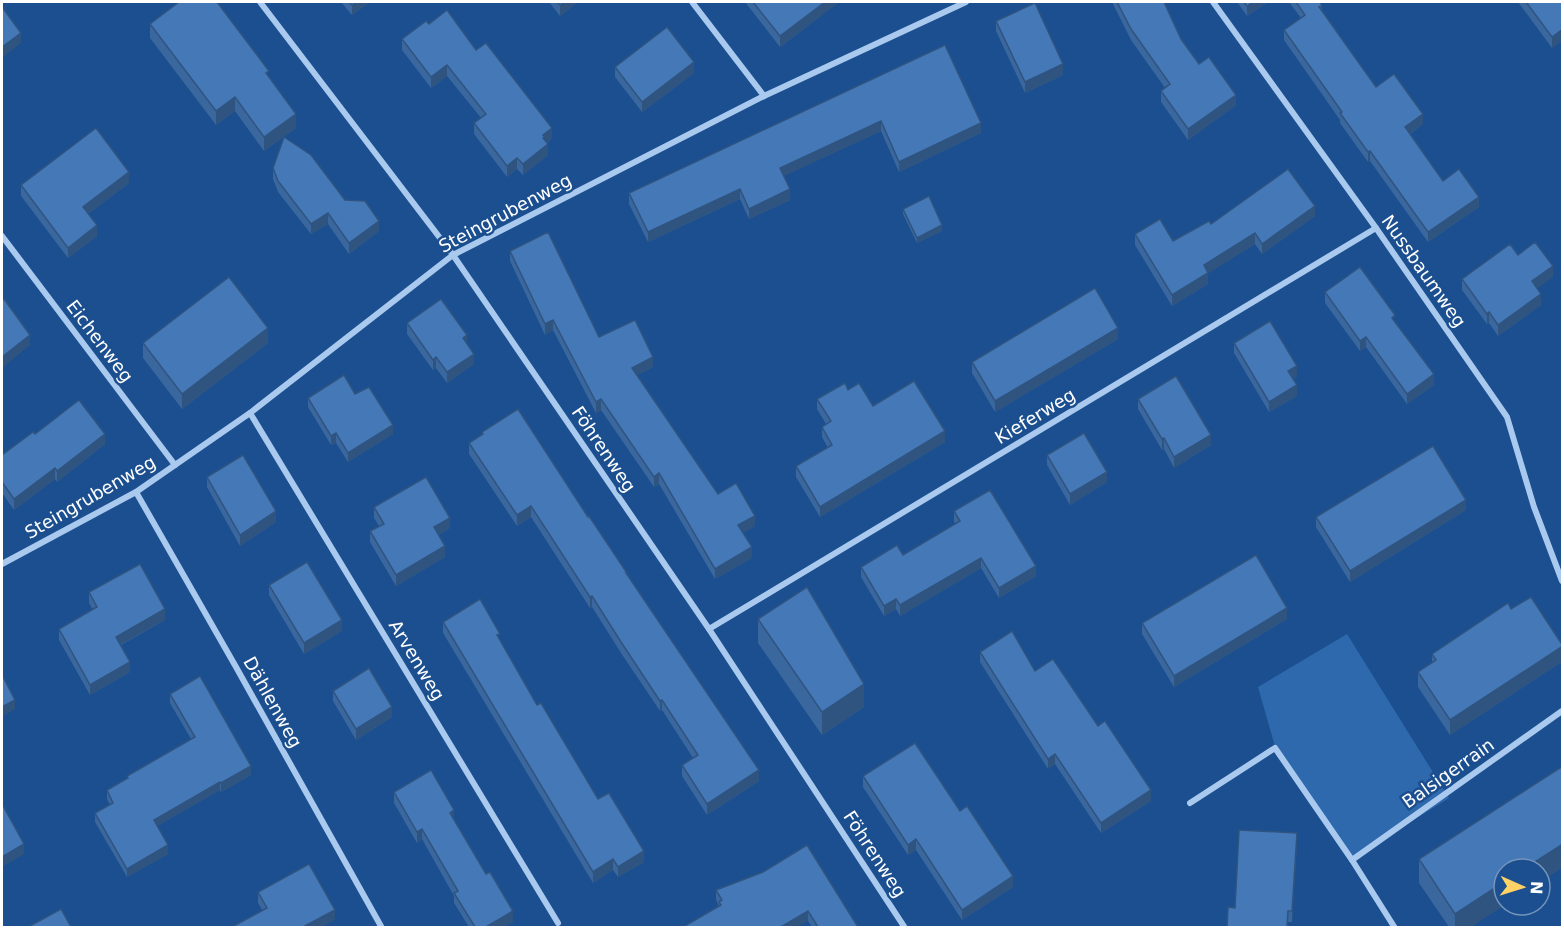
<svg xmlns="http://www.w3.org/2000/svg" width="1564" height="929" font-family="'DejaVu Sans',sans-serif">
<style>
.green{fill:#2e69ad}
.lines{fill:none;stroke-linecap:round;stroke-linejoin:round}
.street{stroke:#a9c9ee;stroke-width:6}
.wall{fill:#3a679d}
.shaded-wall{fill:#305480}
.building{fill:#4478b7;stroke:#305480;stroke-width:1.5}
.labels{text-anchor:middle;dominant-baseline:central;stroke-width:5;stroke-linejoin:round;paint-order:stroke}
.street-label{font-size:18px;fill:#fff;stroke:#1b4f8f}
</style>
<rect width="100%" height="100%" fill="#1b4f8f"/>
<polygon class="green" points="1347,634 1449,798 1351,859 1276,750 1258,687"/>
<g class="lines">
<g class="street">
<polyline points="260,2 453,255 709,629 905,928"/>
<polyline points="692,2 764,96"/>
<polyline points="1213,2 1376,228 1507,417 1534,507 1562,581"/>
<polyline points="2,236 175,465"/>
<polyline points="250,413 558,923"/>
<polyline points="136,492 236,667 382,928"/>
<polyline points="2,564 136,492 250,413 453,255 764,96 966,2"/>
<polyline points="709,629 1376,228"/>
<polyline points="1190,803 1275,748 1352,860"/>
<polyline points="1395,928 1352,860 1562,711"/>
</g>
</g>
<g class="wall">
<polygon points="341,2 370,2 352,15"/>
<polygon points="549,2 578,2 560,16"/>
<polygon points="745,2 839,2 780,47"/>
<polygon points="1112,2 1164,2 1181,39 1199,64 1236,105 1188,140 1161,102 1161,91 1165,88 1131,40"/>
<polygon points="1237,2 1268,2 1247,16"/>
<polygon points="1289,2 1320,2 1322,10 1376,87 1423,124 1410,134 1443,181 1479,207 1428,242 1370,161 1368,162 1340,123 1340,120 1284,40 1284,30 1301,18"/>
<polygon points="1518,2 1563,2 1563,40 1552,48"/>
<polygon points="996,21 1063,75 1025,93 996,31"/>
<polygon points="150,24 269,77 296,128 264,151 235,111 216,125 150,38"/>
<polygon points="429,24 476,50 552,138 547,143 548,155 523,175 517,169 507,177 474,134 474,123 481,118 447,76 431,88 402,50 402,39"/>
<polygon points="945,45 981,133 899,172 881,131 783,176 790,200 749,219 740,199 648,242 629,204 629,193"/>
<polygon points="615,67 694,73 642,112 615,77"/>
<polygon points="273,168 345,200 379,231 349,254 328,224 311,234 278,192 273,179"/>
<polygon points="129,183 88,214 97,236 68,258 21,196 21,185"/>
<polygon points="903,209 942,231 917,243 903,214"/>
<polygon points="1315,216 1262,254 1255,244 1208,273 1208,284 1172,306 1135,245 1135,234 1173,241 1211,224"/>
<polygon points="510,251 599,337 653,367 637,375 718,494 755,526 743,533 752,558 715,579 659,484 654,487 601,410 596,413 553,330 545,335 510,261"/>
<polygon points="1518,255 1553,277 1537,288 1541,305 1498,336 1489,323 1487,324 1462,290 1462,279"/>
<polygon points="1325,292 1395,322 1434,385 1407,404 1366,347 1360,351 1325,303"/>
<polygon points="407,323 467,345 474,364 447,383 436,368 433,370 407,334"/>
<polygon points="1118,339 995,412 972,373 972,362"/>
<polygon points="143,343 268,343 182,409 143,358"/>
<polygon points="1234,343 1297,376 1293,379 1297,396 1269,412 1234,353"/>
<polygon points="848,390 873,406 945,442 820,517 796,477 796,466 828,448 822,437 822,427 826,424 817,409 817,399"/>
<polygon points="355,394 393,434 348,462 336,443 331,445 308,407 308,398"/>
<polygon points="1138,399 1211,445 1174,468 1164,449 1162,450 1138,409"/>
<polygon points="35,434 105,444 57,482 55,479 14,510 2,493 2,455"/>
<polygon points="469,443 627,575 759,781 707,815 682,776 682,765 693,758 662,710 660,711 621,653 592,607 590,608 531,517 517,526 469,454"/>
<polygon points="1047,455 1107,482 1070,505 1047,465"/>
<polygon points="207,477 276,522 240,546 207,487"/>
<polygon points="374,507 450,528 438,535 445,557 396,586 370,542 370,531 379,526 374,518"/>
<polygon points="1466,510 1350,582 1316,527 1316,517"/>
<polygon points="954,511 1036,576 999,598 981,568 900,616 896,609 884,616 861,577 861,567 903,555 955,524 954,521"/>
<polygon points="269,585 342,631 304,654 269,595"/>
<polygon points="89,592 165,620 121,645 130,672 90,695 59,640 59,629 93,610 89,603"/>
<polygon points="1511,609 1563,645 1563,661 1450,735 1418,687 1418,672 1432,663 1432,654"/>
<polygon points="758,619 864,707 822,735 758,643"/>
<polygon points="1287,619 1174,687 1142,634 1142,623"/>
<polygon points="443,622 500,640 537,705 598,799 644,862 618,877 613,870 593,883 443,633"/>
<polygon points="980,652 1035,671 1151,801 1101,833 1055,764 1048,769 980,662"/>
<polygon points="333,691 392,717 356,740 333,701"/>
<polygon points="170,694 251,775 221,792 220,790 157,826 168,854 127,877 95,822 95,813 110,805 107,799 107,790 127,779 127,776 191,739 170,703"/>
<polygon points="1563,766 1563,867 1540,882 1540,869 1471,927 1449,927 1419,883 1419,859"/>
<polygon points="863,776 960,811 1013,887 962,920 916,850 908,855 863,787"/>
<polygon points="394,792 454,820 513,922 503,927 469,927 454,903 454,896 422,839 417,843 394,803"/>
<polygon points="1297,843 1292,922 1288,922 1235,908"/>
<polygon points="763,872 858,927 812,927 808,921 719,906 716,900 716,890"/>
<polygon points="258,892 335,920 262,910 258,903"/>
</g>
<g class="shaded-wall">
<polygon points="356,2 370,2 352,15 352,5"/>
<polygon points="564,2 578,2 560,16 560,5"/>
<polygon points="825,2 839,2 780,47 780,36"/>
<polygon points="1253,2 1268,2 1247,16 1247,6"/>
<polygon points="1563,29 1563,40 1552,48 1552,37"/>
<polygon points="21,33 21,43 2,58 2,47"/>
<polygon points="694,62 694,73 642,112 642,102"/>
<polygon points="1063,64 1063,75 1025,93 1025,82"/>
<polygon points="447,65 447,76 431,88 431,77"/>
<polygon points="1236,95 1236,105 1188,140 1188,129"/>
<polygon points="235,97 235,111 216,125 216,111"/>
<polygon points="296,114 296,128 264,151 264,137"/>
<polygon points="1423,114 1423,124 1405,137 1405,127"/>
<polygon points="881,121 881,131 780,178 780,168"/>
<polygon points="981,123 981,133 899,172 899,162"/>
<polygon points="552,128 552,138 545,144 548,144 548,155 523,175 523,164 543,135"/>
<polygon points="1370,151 1370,161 1368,162 1368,152"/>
<polygon points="517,158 517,169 507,177 507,166"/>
<polygon points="129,172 129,183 83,218 83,207"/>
<polygon points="740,189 740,199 648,242 648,232"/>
<polygon points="790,189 790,200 749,219 749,209"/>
<polygon points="1479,197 1479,207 1428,242 1428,232"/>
<polygon points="1315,206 1315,216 1262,254 1262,244"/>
<polygon points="328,213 328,224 311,234 311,224"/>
<polygon points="379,221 379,231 349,254 349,243"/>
<polygon points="97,225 97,236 68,258 68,248"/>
<polygon points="942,225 942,231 917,243 917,238"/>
<polygon points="1255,233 1255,244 1204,276 1204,265"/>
<polygon points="1553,266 1553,277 1532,292 1532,281"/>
<polygon points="1208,273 1208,284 1172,306 1172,295"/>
<polygon points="1541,294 1541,305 1498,336 1498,325"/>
<polygon points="1489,312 1489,323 1487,324 1487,314"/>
<polygon points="553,320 553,330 545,335 545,324"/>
<polygon points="268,328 268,343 182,409 182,394"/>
<polygon points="1118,328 1118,339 995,412 995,401"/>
<polygon points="30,335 30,345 2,368 2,357"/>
<polygon points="467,335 467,346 463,338"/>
<polygon points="1366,337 1366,347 1360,351 1360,341"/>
<polygon points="474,354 474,364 447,383 447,372"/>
<polygon points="436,357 436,368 433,370 433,360"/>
<polygon points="653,357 653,367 632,378 632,368"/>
<polygon points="1297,366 1297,376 1288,382 1288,371"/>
<polygon points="1434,374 1434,385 1407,404 1407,394"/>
<polygon points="1297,385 1297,396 1269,412 1269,402"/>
<polygon points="601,399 601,410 596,413 596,402"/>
<polygon points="393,425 393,434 348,462 348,453"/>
<polygon points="945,431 945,442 820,517 820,507"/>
<polygon points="336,433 336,443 331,445 331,436"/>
<polygon points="105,434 105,444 57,482 57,471"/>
<polygon points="1211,435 1211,445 1174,468 1174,457"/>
<polygon points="1164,438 1164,449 1162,450 1162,439"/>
<polygon points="55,468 55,479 14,510 14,499"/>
<polygon points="1107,472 1107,482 1070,505 1070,494"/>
<polygon points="659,473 659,484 654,487 654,477"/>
<polygon points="1466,500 1466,510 1350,582 1350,571"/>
<polygon points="531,506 531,517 517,526 517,515"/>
<polygon points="276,511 276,522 240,546 240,535"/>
<polygon points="755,516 755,526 738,536 738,525"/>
<polygon points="450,518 450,528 434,538 434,527"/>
<polygon points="445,546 445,557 396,586 396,575"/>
<polygon points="752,547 752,558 715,579 715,569"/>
<polygon points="981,558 981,568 900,616 900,605"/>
<polygon points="1036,566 1036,576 999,598 999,588"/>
<polygon points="592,596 592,607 590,608 590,597"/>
<polygon points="896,599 896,609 884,616 884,606"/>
<polygon points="1287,608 1287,619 1174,687 1174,676"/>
<polygon points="165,609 165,620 116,647 116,637"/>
<polygon points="342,620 342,631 304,654 304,643"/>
<polygon points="1563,646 1563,661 1450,735 1450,720"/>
<polygon points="130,662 130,672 90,695 90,685"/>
<polygon points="864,684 864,707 822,735 822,712"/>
<polygon points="15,700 15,709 2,717 2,707"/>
<polygon points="662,700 662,710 660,711 660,701"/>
<polygon points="392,707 392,717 356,740 356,729"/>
<polygon points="1055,754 1055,764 1048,769 1048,759"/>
<polygon points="251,766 251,775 221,792 221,783"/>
<polygon points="759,770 759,781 707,815 707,804"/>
<polygon points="220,782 220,790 154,828 154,820"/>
<polygon points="1151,790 1151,801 1101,833 1101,823"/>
<polygon points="454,810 454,821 450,813"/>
<polygon points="422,829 422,839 417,843 417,832"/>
<polygon points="1297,833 1297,843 1292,922 1292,911"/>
<polygon points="916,839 916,850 908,855 908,845"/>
<polygon points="24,844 24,854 2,867 2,857"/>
<polygon points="1563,844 1563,867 1540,882 1540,869 1524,869"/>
<polygon points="168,845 168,854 127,877 127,869"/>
<polygon points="644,851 644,862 618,877 618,867"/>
<polygon points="613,859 613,870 593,883 593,872"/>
<polygon points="1013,876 1013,887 962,920 962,910"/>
<polygon points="1504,882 1504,905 1505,905 1471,927 1455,927 1455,914"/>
<polygon points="335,910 335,920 322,927 303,927"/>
<polygon points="513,911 513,922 503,927 486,927"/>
<polygon points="808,911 808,921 797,927 781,927"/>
</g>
<g class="building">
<polygon points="179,2 217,2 269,71 266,73 296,114 264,137 235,97 216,111 150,24"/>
<polygon points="349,2 356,2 352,5"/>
<polygon points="557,2 564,2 560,5"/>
<polygon points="753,2 825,2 780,36"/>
<polygon points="1117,2 1164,2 1181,39 1199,64 1209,57 1236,95 1188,129 1161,91 1170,84 1131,29"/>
<polygon points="1244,2 1253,2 1247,6"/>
<polygon points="1296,2 1320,2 1322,6 1319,7 1376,87 1394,74 1423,114 1405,127 1443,181 1459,169 1479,197 1428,232 1370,151 1368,152 1340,113 1342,112 1284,30 1305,15"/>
<polygon points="1526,2 1563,2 1563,29 1552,37"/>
<polygon points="1035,3 1063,64 1025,82 996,21"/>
<polygon points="2,7 21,33 2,47"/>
<polygon points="447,10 476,50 486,43 552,128 543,135 545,136 543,138 548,144 523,164 517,158 507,166 474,123 486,114 447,65 431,77 402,39 426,21 429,24"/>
<polygon points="667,27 694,62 642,102 615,67"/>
<polygon points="945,45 981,123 899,162 881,121 780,168 790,189 749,209 740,189 648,232 629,193"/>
<polygon points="96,128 129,172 83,207 97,225 68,248 21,185"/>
<polygon points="284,137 311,155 345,200 365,201 379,221 349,243 328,213 311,224 278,181 273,168"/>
<polygon points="1288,169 1315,206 1262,244 1255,233 1204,265 1208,273 1172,295 1135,234 1160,219 1173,241 1209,221 1211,224"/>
<polygon points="929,196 942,225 917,238 903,209"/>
<polygon points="548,232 599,337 635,320 653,357 632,368 718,494 736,483 755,516 738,525 752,547 715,569 659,473 654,477 601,399 596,402 553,320 545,324 510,251"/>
<polygon points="1535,242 1553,266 1532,281 1541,294 1498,325 1489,312 1487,314 1462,279 1510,244 1518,255"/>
<polygon points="1360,267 1395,315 1392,318 1434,374 1407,394 1366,337 1360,341 1325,292"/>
<polygon points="229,277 268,328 182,394 143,343"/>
<polygon points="1095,288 1118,328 995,401 972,362"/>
<polygon points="4,299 30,335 2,357 2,301"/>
<polygon points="441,299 467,335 463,338 474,354 447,372 436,357 433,360 407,323"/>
<polygon points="1270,321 1297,366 1288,371 1297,385 1269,402 1234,343"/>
<polygon points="344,375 355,394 369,387 393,425 348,453 336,433 331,436 308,398"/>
<polygon points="1176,376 1211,435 1174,457 1164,438 1162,439 1138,399"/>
<polygon points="914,381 945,431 820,507 796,466 832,445 822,427 831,421 817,399 845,383 848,390 859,383 873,406"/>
<polygon points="79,400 105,434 57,471 55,468 14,499 2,482 2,455 33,432 35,434"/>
<polygon points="518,409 588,517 589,516 627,573 626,573 759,770 707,804 682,765 698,755 662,700 660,701 621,642 592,596 590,597 531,506 517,515 469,443 483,434 482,432"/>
<polygon points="1084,433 1107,472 1070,494 1047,455"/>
<polygon points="1433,446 1466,500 1350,571 1316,517"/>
<polygon points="243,455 276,511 240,535 207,477"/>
<polygon points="426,477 450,518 434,527 445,546 396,575 370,531 384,524 374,507"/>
<polygon points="990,490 1036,566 999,588 981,558 900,605 896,599 884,606 861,567 897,545 903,555 960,521 954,511"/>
<polygon points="1256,555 1287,608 1174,676 1142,623"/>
<polygon points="307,562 342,620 304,643 269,585"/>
<polygon points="140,564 165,609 116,637 130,662 90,685 59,629 97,607 89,592"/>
<polygon points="807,587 864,684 822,712 758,619"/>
<polygon points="1531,597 1563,646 1450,720 1418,672 1436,660 1432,654 1508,603 1511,609"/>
<polygon points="480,599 500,634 497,635 537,705 541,703 598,799 609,793 644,851 618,867 613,859 593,872 443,622"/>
<polygon points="1012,631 1035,671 1053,659 1098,726 1105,721 1151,790 1101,823 1055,754 1048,759 980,652"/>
<polygon points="369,668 392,707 356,729 333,691"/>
<polygon points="2,675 15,700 2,707"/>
<polygon points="200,676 251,766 221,783 220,782 154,820 168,845 127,869 95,813 113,803 107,790 128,778 127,776 195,737 170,694"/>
<polygon points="915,743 960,811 967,806 1013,876 962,910 916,839 908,845 863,776"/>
<polygon points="1563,766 1563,844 1524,869 1504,869 1504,882 1455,914 1419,859"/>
<polygon points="431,770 454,810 450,813 486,874 490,872 513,911 486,927 475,927 454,893 458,891 422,829 417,832 394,792"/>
<polygon points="2,804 24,844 2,857"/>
<polygon points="1239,830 1297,833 1292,911 1288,911 1287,927 1227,927 1228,907 1235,908"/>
<polygon points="807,845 858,927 818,927 808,911 781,927 683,927 721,905 719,902 722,900 716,890 763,872"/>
<polygon points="309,864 335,910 303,927 232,927 267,908 258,892"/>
<polygon points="61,909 71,927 28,927"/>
</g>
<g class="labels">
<g class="street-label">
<text transform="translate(505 213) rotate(-28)">Steingrubenweg</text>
<text transform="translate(1424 271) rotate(55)">Nussbaumweg</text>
<text transform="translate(100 341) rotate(53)">Eichenweg</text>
<text transform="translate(1035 416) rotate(-31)">Kieferweg</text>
<text transform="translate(604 449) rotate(56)">Föhrenweg</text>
<text transform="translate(90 497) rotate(-30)">Steingrubenweg</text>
<text transform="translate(417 660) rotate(59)">Arvenweg</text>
<text transform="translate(273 702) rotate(61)">Dählenweg</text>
<text transform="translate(1448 773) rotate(-35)">Balsigerrain</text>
<text transform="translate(875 854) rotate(57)">Föhrenweg</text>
</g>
</g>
<rect width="1564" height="929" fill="none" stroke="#ffffff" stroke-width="6"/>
<g transform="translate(1522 887) rotate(93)"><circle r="28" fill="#1b4f8f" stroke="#7695bc" stroke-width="1.5"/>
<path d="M0-4.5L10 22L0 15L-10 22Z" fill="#ffd166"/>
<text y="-9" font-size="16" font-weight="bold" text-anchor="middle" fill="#ffffff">N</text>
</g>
</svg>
